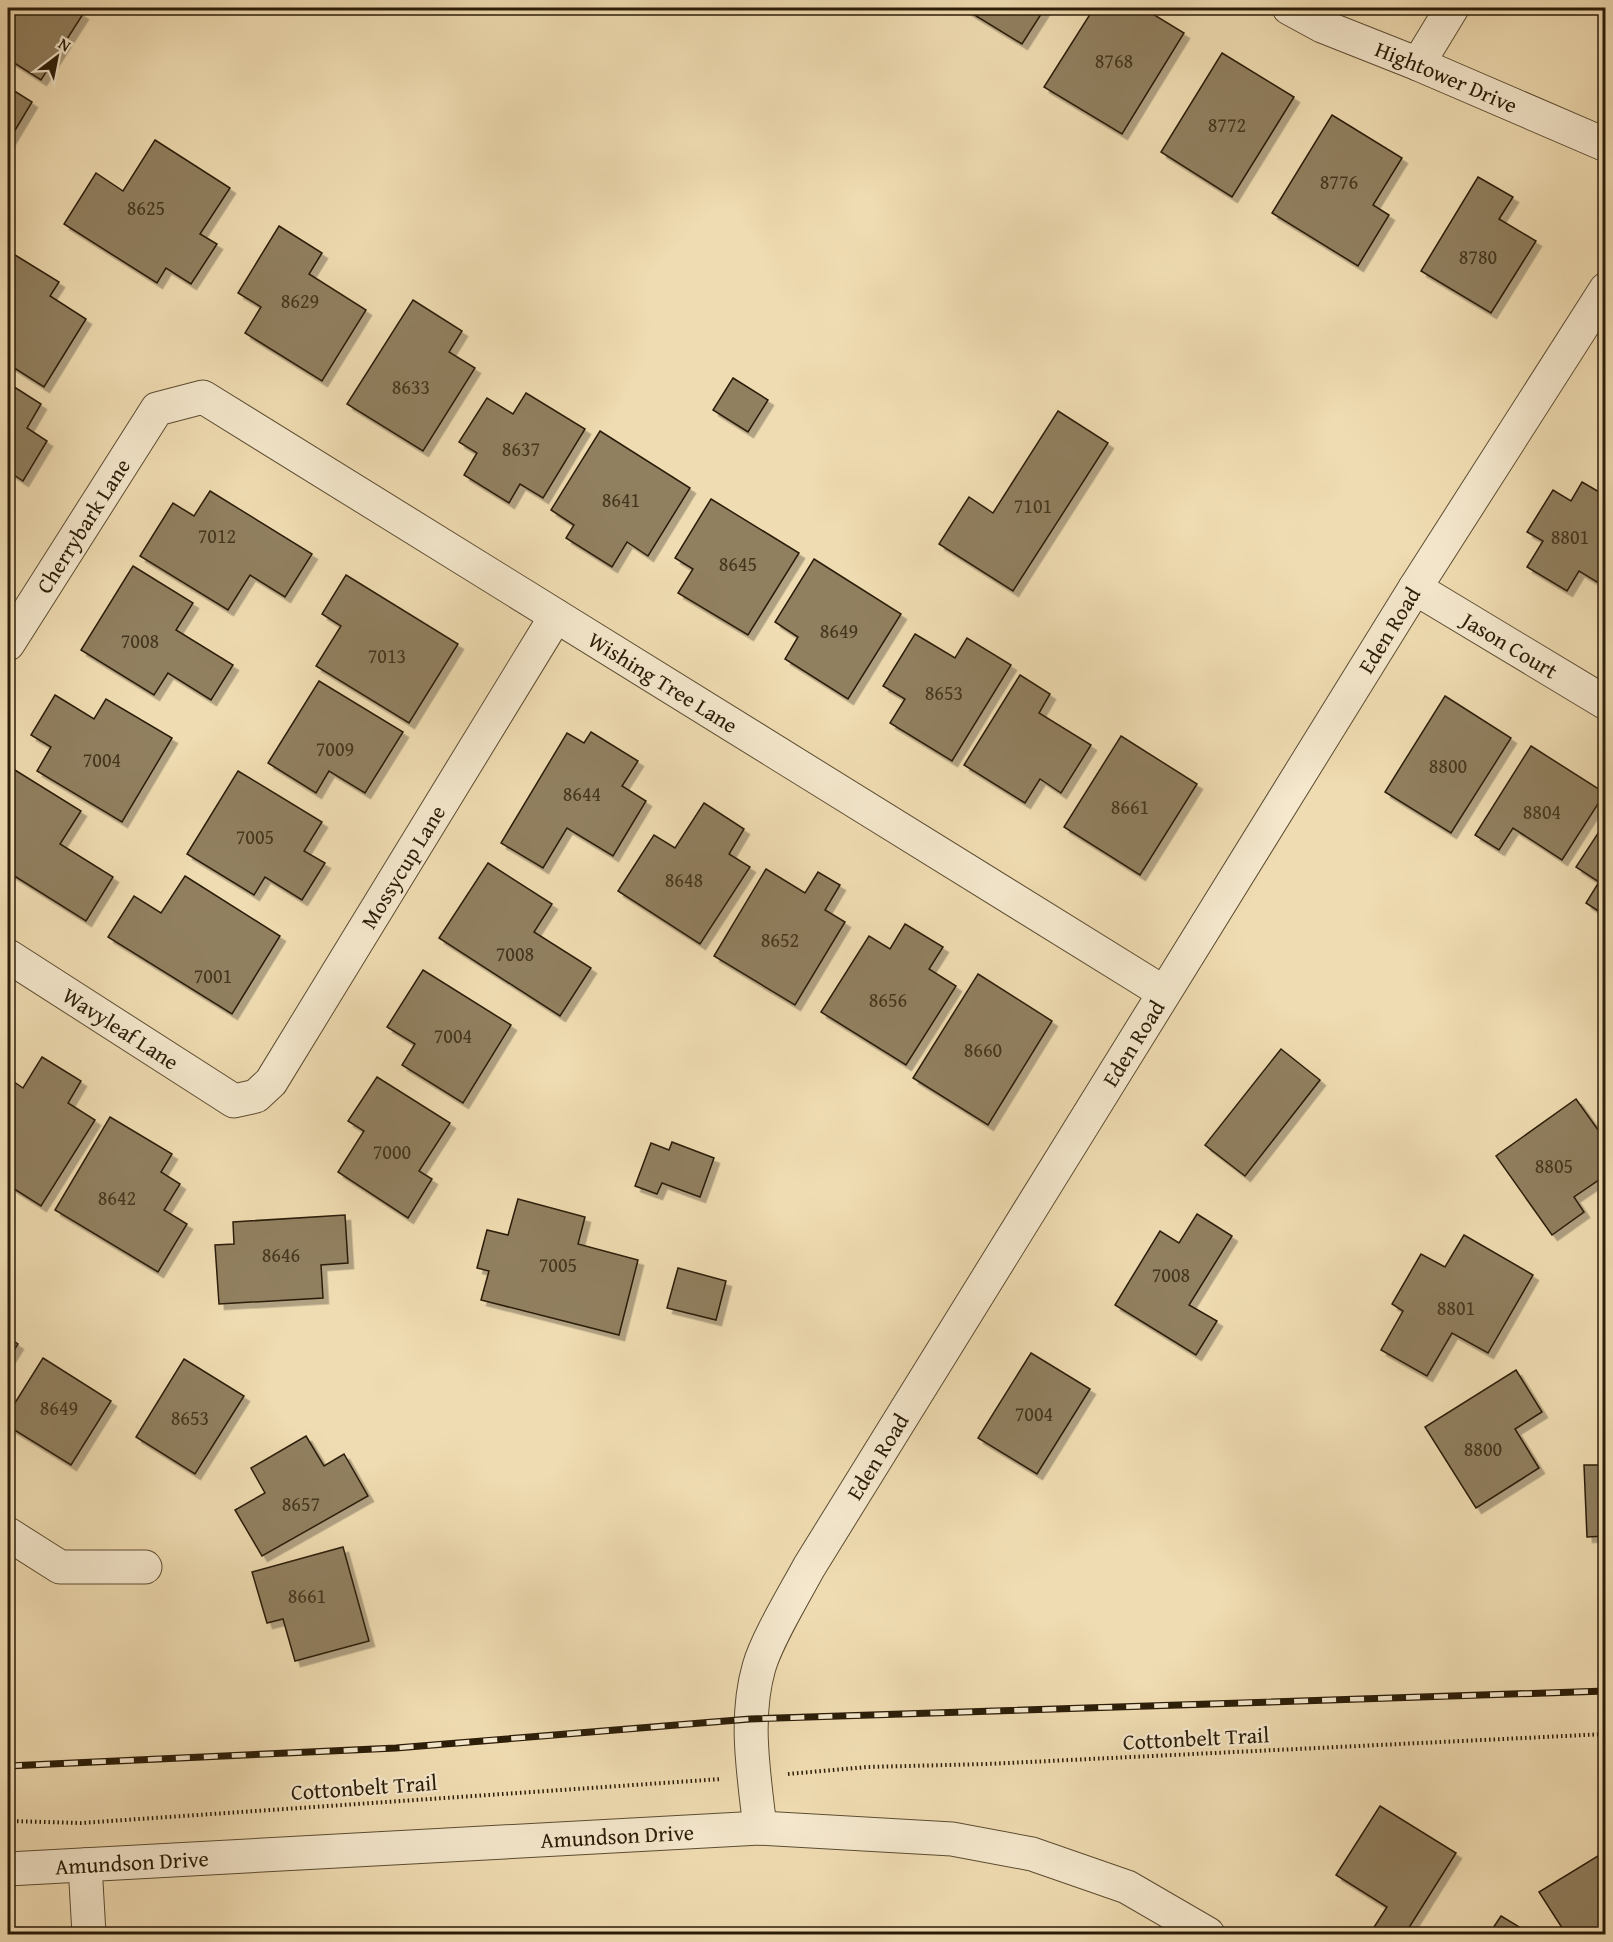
<svg xmlns="http://www.w3.org/2000/svg" width="1613" height="1942" font-family="'Gentium Book Plus',serif">
<style>
.building{fill:#918060;stroke:#2b1d08;stroke-width:1.5;filter:url(#shadow)}
.lines{fill:none;stroke-linecap:round;stroke-linejoin:round}
.minor-casing{stroke:#5c4d32;stroke-width:35}
.path{stroke:#2b1d08;stroke-width:4;stroke-dasharray:1.5 3;stroke-linecap:butt}
.minor{stroke:#f5e8cd;stroke-width:33}
.rail-casing{stroke:#2b1d08;stroke-width:7}
.rail{stroke:#f5e8cd;stroke-width:4.5;stroke-dasharray:14;stroke-linecap:butt}
.labels{text-anchor:middle;dominant-baseline:central;stroke-width:4.5;stroke-linejoin:round;paint-order:stroke}
.number-label{font-size:20px;fill:#44361e}
.street-label{font-size:22px;fill:#2b1d08;stroke:#f5e8cd}
</style>
<defs>
<filter id="shadow"><feDropShadow dx="5.5" dy="5.5" stdDeviation="0" flood-color="#0004"/></filter>
</defs>
<rect width="100%" height="100%" fill="#f0dcb2"/>
<filter id="stains"><feTurbulence type="fractalNoise" baseFrequency=".00333" numOctaves="4"/><feColorMatrix values="0 0 0 0 .2 0 0 0 0 .09 0 0 0 0 .02 0 0 0 .5 -.17"/></filter>
<radialGradient id="worn" r=".72"><stop offset=".6" stop-color="#630" stop-opacity="0"/><stop offset="1" stop-color="#630" stop-opacity=".3"/></radialGradient>
<g class="building">
<polygon points="8,8 73,8 83,14 41,80 8,59"/>
<polygon points="963,8 1045,8 1022,44"/>
<polygon points="1094,8 1143,8 1184,33 1122,134 1044,87"/>
<polygon points="1222,53 1294,97 1232,197 1161,152"/>
<polygon points="8,87 32,102 8,142"/>
<polygon points="1332,115 1402,158 1373,205 1389,215 1358,266 1272,213"/>
<polygon points="155,140 230,188 200,234 217,244 191,284 166,268 157,283 64,224 96,173 123,191"/>
<polygon points="1478,177 1513,197 1499,219 1536,241 1491,313 1421,271"/>
<polygon points="279,226 322,253 309,274 366,310 322,381 245,333 261,307 238,293"/>
<polygon points="15,255 59,282 50,296 86,319 44,387 8,364 8,267"/>
<polygon points="413,300 462,331 449,352 475,368 423,451 347,404"/>
<polygon points="733,378 768,400 748,432 713,410"/>
<polygon points="8,383 41,404 27,428 47,441 23,481 8,471"/>
<polygon points="526,393 585,429 543,498 520,484 509,503 464,475 477,453 459,442 487,398 513,414"/>
<polygon points="1058,411 1108,443 1013,591 939,544 969,497 993,513"/>
<polygon points="600,431 690,488 648,556 627,542 612,567 566,538 574,525 551,510"/>
<polygon points="1582,482 1606,496 1606,578 1602,585 1579,571 1567,591 1527,567 1543,541 1527,532 1553,490 1571,501"/>
<polygon points="210,491 312,554 285,597 250,575 228,610 140,556 173,503 194,516"/>
<polygon points="711,499 799,553 748,635 678,593 693,569 675,558"/>
<polygon points="814,559 901,614 848,699 785,659 798,637 775,622"/>
<polygon points="133,566 193,603 176,630 233,665 211,700 168,673 154,695 81,650"/>
<polygon points="346,575 458,644 409,723 316,666 341,626 322,614"/>
<polygon points="915,634 955,658 967,638 1011,665 952,761 890,723 905,699 883,686"/>
<polygon points="1020,675 1050,694 1039,713 1091,745 1061,793 1040,779 1025,803 964,765"/>
<polygon points="319,681 403,732 365,793 329,771 316,793 268,763"/>
<polygon points="55,695 94,719 106,699 172,738 122,822 37,771 51,747 31,735"/>
<polygon points="1445,696 1511,738 1451,833 1385,792"/>
<polygon points="591,732 638,761 622,786 646,801 613,856 567,828 543,868 501,843 567,733 584,743"/>
<polygon points="1121,736 1197,784 1140,875 1064,827"/>
<polygon points="1531,746 1605,793 1562,860 1513,828 1499,850 1475,835"/>
<polygon points="10,767 81,811 60,844 113,877 86,921 8,872 8,772"/>
<polygon points="238,771 322,822 304,851 325,863 302,900 265,877 254,895 187,854"/>
<polygon points="704,803 744,829 729,854 750,867 700,944 618,891 654,835 675,848"/>
<polygon points="1606,821 1606,916 1586,903 1599,882 1576,867"/>
<polygon points="488,863 552,904 534,932 591,968 560,1016 439,938"/>
<polygon points="766,869 805,893 818,872 840,885 825,910 845,922 795,1005 714,956"/>
<polygon points="185,876 280,936 232,1014 108,937 134,896 161,913"/>
<polygon points="905,924 943,947 929,969 956,986 906,1065 821,1012 869,936 890,949"/>
<polygon points="423,970 511,1025 463,1103 402,1065 415,1044 387,1027"/>
<polygon points="978,974 1052,1021 988,1125 913,1078"/>
<polygon points="1281,1049 1320,1080 1245,1176 1205,1145"/>
<polygon points="42,1057 81,1081 68,1103 95,1120 41,1206 8,1185 8,1078 23,1088"/>
<polygon points="377,1077 450,1123 419,1171 432,1179 408,1218 338,1172 364,1131 348,1121"/>
<polygon points="1576,1099 1606,1141 1606,1175 1574,1197 1584,1212 1552,1235 1496,1156"/>
<polygon points="110,1117 172,1154 161,1172 180,1184 164,1210 187,1224 158,1272 55,1210"/>
<polygon points="672,1142 714,1158 700,1197 662,1183 657,1194 635,1186 651,1143 669,1150"/>
<polygon points="518,1199 585,1217 578,1244 638,1260 619,1335 481,1300 489,1271 477,1268 487,1230 508,1235"/>
<polygon points="1197,1214 1232,1236 1189,1305 1217,1321 1196,1355 1115,1305 1160,1231 1179,1243"/>
<polygon points="345,1215 348,1263 321,1265 323,1298 219,1304 215,1245 234,1244 233,1222"/>
<polygon points="1464,1235 1533,1275 1488,1353 1452,1333 1427,1376 1381,1350 1403,1311 1392,1304 1421,1254 1445,1267"/>
<polygon points="678,1268 726,1281 716,1320 667,1308"/>
<polygon points="8,1337 18,1344 8,1360"/>
<polygon points="1031,1353 1090,1389 1037,1474 978,1438"/>
<polygon points="43,1358 111,1401 71,1465 8,1426 8,1414"/>
<polygon points="184,1359 244,1396 195,1474 136,1437"/>
<polygon points="1516,1370 1542,1412 1515,1429 1539,1468 1476,1508 1425,1427"/>
<polygon points="306,1436 324,1466 344,1454 368,1496 262,1556 235,1510 265,1493 251,1468"/>
<polygon points="1584,1465 1606,1465 1606,1536 1587,1537"/>
<polygon points="343,1547 369,1641 295,1661 283,1619 267,1623 252,1572"/>
<polygon points="1380,1806 1456,1853 1405,1934 1376,1934 1371,1932 1387,1907 1336,1875"/>
<polygon points="1606,1851 1606,1934 1566,1934 1539,1892"/>
<polygon points="1501,1916 1531,1934 1489,1934"/>
</g>
<g class="lines">
<defs>
<g id="minor">
<path id="s1" d="M1289 8 1322 26 1418 64 1606 145"/>
<polyline points="1418,64 1452,8"/>
<path id="s2" d="M1415 588 1606 703"/>
<path id="s3" d="M8 644 157 409 203 397 1163 992"/>
<path id="s4" d="M8 956 234 1101 256 1096 271 1082 556 616"/>
<polyline points="8,1534 60,1567 145,1567"/>
<path id="s5" d="M760 1828C754 1775 744 1719 759 1667 767 1639 794 1595 809 1567L1415 588 1606 289"/>
<polyline points="85,1865 89,1934"/>
<path id="s6" d="M8 1869 760 1828 952 1839 1032 1854 1127 1887 1208 1934"/>
</g>
</defs>
<use href="#minor" class="minor-casing"/>
<g class="path">
<polyline points="788,1774 867,1767 987,1764 1606,1734"/>
<polyline points="8,1821 81,1823 721,1779"/>
</g>
<use href="#minor" class="minor"/>
<defs>
<polyline id="rail" points="8,1766 396,1748 750,1719 1606,1691"/>
</defs>
<use href="#rail" class="rail-casing"/>
<use href="#rail" class="rail"/>
</g>
<g class="labels">
<g class="number-label">
<text x="1114" y="60">8768</text>
<text x="1227" y="124">8772</text>
<text x="1339" y="181">8776</text>
<text x="146" y="207">8625</text>
<text x="1478" y="256">8780</text>
<text x="300" y="300">8629</text>
<text x="411" y="386">8633</text>
<text x="521" y="448">8637</text>
<text x="621" y="499">8641</text>
<text x="1033" y="505">7101</text>
<text x="217" y="535">7012</text>
<text x="1570" y="536">8801</text>
<text x="738" y="563">8645</text>
<text x="839" y="630">8649</text>
<text x="140" y="640">7008</text>
<text x="387" y="655">7013</text>
<text x="944" y="692">8653</text>
<text x="335" y="748">7009</text>
<text x="102" y="759">7004</text>
<text x="1448" y="765">8800</text>
<text x="582" y="793">8644</text>
<text x="1130" y="806">8661</text>
<text x="1542" y="811">8804</text>
<text x="255" y="836">7005</text>
<text x="684" y="879">8648</text>
<text x="780" y="939">8652</text>
<text x="515" y="953">7008</text>
<text x="213" y="975">7001</text>
<text x="888" y="999">8656</text>
<text x="453" y="1035">7004</text>
<text x="983" y="1049">8660</text>
<text x="392" y="1151">7000</text>
<text x="1554" y="1165">8805</text>
<text x="117" y="1197">8642</text>
<text x="281" y="1254">8646</text>
<text x="558" y="1264">7005</text>
<text x="1171" y="1274">7008</text>
<text x="1456" y="1307">8801</text>
<text x="59" y="1407">8649</text>
<text x="1034" y="1413">7004</text>
<text x="190" y="1417">8653</text>
<text x="1483" y="1448">8800</text>
<text x="301" y="1503">8657</text>
<text x="307" y="1595">8661</text>
</g>
<g class="street-label">
<text stroke="none"><textPath href="#s1" startOffset="172">Hightower Drive</textPath></text>
<text stroke="none"><textPath href="#s3" startOffset="140">Cherrybark Lane</textPath></text>
<text stroke="none"><textPath href="#s5" startOffset="1376">Eden Road</textPath></text>
<text stroke="none"><textPath href="#s2" startOffset="111">Jason Court</textPath></text>
<text stroke="none"><textPath href="#s3" startOffset="867">Wishing Tree Lane</textPath></text>
<text stroke="none"><textPath href="#s4" startOffset="564">Mossycup Lane</textPath></text>
<text stroke="none"><textPath href="#s4" startOffset="134">Wavyleaf Lane</textPath></text>
<text stroke="none"><textPath href="#s5" startOffset="890">Eden Road</textPath></text>
<text stroke="none"><textPath href="#s5" startOffset="404">Eden Road</textPath></text>
<text transform="translate(1196 1738) rotate(-3)">Cottonbelt Trail</text>
<text transform="translate(364 1787) rotate(-4)">Cottonbelt Trail</text>
<text stroke="none"><textPath href="#s6" startOffset="610">Amundson Drive</textPath></text>
<text stroke="none"><textPath href="#s6" startOffset="124">Amundson Drive</textPath></text>
</g>
</g>
<rect width="1613" height="1942" fill="none" stroke="#f0dcb2" stroke-width="30"/>
<rect x="9" y="9" width="1595" height="1924" fill="none" stroke="#2b1d08" stroke-width="3"/>
<rect x="15" y="15" width="1583" height="1912" fill="none" stroke="#2b1d08" stroke-width="1.5"/>
<g transform="translate(57 57) rotate(32)" stroke="#f5e8cd" stroke-width="4.5" paint-order="stroke">
<path d="M0-4.5L10 22L0 15L-10 22Z" fill="#2b1d08"/>
<text y="-9" font-size="16" font-weight="bold" text-anchor="middle" fill="#2b1d08">N</text>
</g>
<rect width="100%" height="100%" filter="url(#stains)"/>
<rect width="100%" height="100%" fill="url(#worn)"/>
</svg>
